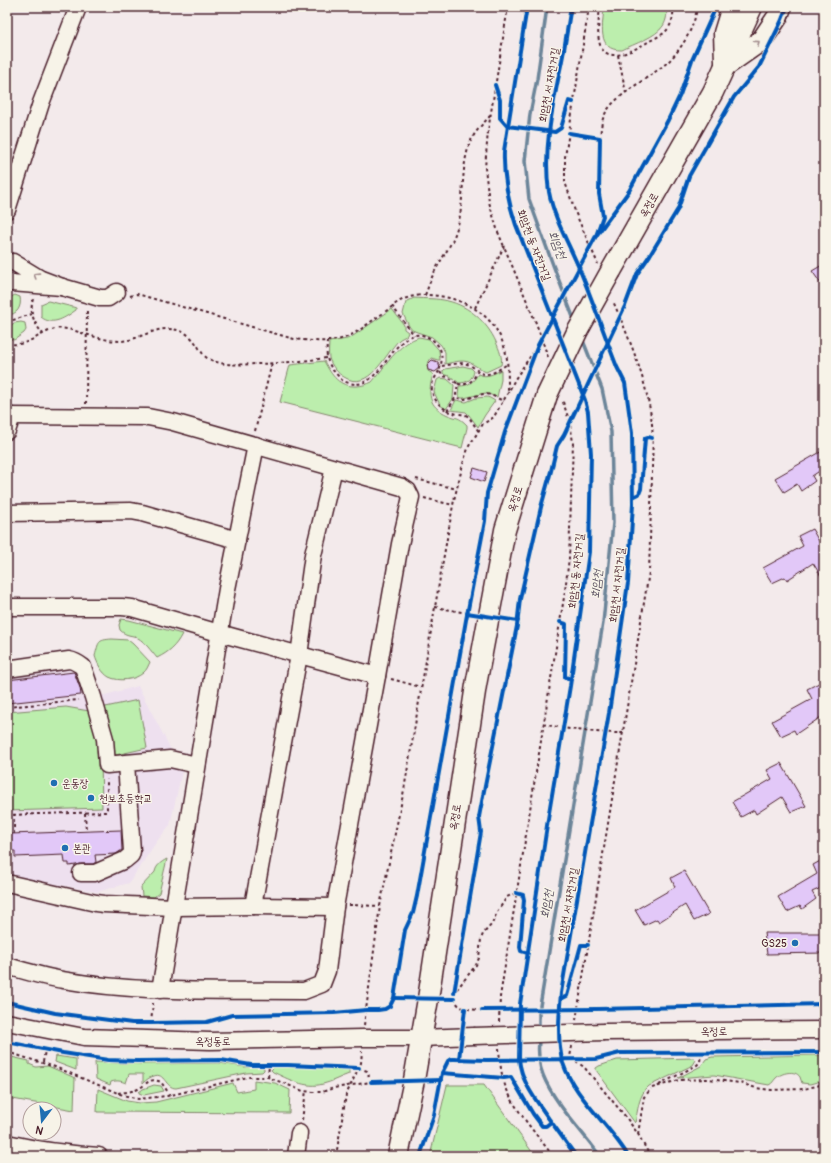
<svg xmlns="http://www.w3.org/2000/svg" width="831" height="1163" font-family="Pangolin,'Poor Story',sans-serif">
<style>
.built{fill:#eee0ef}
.green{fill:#bceead;stroke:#83866c}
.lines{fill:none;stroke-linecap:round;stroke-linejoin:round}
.stream{stroke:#6c8599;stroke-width:3.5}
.building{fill:#e2c8f8;stroke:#4a1f2b}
.minor-casing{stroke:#4a1f2b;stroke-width:19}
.major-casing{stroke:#4a1f2b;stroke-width:23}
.path{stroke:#4a1f2b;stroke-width:2;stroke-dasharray:3 3;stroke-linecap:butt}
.minor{stroke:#f7f3e8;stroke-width:16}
.major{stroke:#f7f3e8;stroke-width:20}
.minor-bridge-casing{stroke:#4a1f2b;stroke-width:19;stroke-linecap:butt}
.major-bridge-casing{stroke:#4a1f2b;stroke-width:23;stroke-linecap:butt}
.minor-bridge{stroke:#f7f3e8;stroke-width:16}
.major-bridge{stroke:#f7f3e8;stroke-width:20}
.cycleway-casing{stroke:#f7f3e8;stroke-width:6}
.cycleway{stroke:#0057b8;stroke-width:4}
.oneway{stroke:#a0898a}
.poi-dot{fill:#1f6fb2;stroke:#f7f3e8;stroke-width:1.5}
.labels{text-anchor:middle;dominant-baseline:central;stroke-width:3;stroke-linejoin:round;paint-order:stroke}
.street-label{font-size:11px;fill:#4a1f2b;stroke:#f7f3e8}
.poi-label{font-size:11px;fill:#4a1f2b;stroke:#f7f3e8;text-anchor:start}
.water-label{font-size:12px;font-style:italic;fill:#5b5262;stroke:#f7f3e8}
</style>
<rect width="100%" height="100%" fill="#f3eaeb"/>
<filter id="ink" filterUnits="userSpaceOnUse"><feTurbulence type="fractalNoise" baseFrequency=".025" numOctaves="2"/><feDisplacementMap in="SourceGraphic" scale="8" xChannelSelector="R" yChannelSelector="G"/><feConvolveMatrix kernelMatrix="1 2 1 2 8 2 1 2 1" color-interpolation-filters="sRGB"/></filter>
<g filter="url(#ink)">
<polygon class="built" points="74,650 86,663 101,696 138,686 182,771 170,825 157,841 129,883 97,892 19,877 7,873 7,660"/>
<g class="green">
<path d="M604 7H667C667 13 667 20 663 26 656 37 634 44 622 50 596 51 603 24 604 7Z"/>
<path d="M15 295 20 297C22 307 17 315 7 315V299Z"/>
<path d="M414 298C425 299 437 298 448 301 469 306 487 322 496 342 499 349 503 358 501 365L486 372C481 370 478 367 474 365 465 358 455 362 445 364V352L441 345 432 337 417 332 412 330 409 326 403 314 406 302Z"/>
<path d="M48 301 73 307 76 308V310C66 317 53 327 41 317V304Z"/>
<path d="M392 309 404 325V329L408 332 407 335C405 337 401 338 399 340 385 354 369 393 344 377 338 374 331 365 329 358 328 353 329 347 329 342L347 339 353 336Z"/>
<polygon points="21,322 25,323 26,330 24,333 14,340 7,338 7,328 14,323"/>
<path d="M419 337 429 339 439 350 440 360H438L431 358 427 365 428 371 433 374C428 393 427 406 448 415 458 419 458 416 467 425V428L462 448 280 402 290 365 324 361C332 376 339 387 357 386 361 386 368 384 372 382 375 379 377 375 380 372 391 358 401 343 419 337Z"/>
<path d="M463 366 471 368 474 371C473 379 467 383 459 383L450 376 445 375 443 373V371L445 369Z"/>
<path d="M501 370V380L497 397 485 393 464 398H461L458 396 459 386C469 386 473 382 478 374 487 378 493 374 501 370Z"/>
<polygon points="440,378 447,379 454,385 453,399 446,409 440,405 434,392 437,380"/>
<polygon points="487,397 490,398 495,401 485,415 478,427 469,415 466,412 451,410 456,400 466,402 476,398"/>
<path d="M121 619 129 620 182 634C176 646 169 652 157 658 151 651 145 642 138 638 131 634 127 637 120 630L119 625Z"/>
<path d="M112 639 128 640 133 644 150 662C148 666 147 670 143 673 135 680 119 682 109 677 102 673 97 663 95 656 99 642 97 640 112 639Z"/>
<polygon points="138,700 147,748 111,756 101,708"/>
<polygon points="66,707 89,711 101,758 102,808 7,811 7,712"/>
<path d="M167 859 159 893 154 897 142 896 141 887 155 872C156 866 161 862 167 859Z"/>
<path d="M824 1055V1080L810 1084 802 1083C801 1081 801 1079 800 1077 795 1069 781 1073 776 1078 773 1081 773 1083 769 1085L714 1075 678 1078 701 1066 706 1059 712 1057Z"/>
<polygon points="7,1056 29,1061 29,1064 36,1067 48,1066 75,1078 74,1110 7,1098"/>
<polygon points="56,1056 76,1059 76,1070 55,1062"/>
<path d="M694 1058 696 1060 693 1065 649 1086C638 1095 638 1111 635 1123L596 1070V1068L599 1066 617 1060Z"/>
<path d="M95 1062 144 1064 219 1063 245 1067H260L264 1068V1070L262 1072 246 1073 176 1088C165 1088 165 1072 154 1076 150 1077 146 1080 143 1083V1074H129L126 1083C121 1081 117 1080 111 1082L110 1085 96 1079Z"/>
<path d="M275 1066 349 1068V1074C340 1077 332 1082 323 1084 306 1089 288 1079 273 1072L271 1070Z"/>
<polygon points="254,1080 275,1083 290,1090 289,1113 97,1112 98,1089 127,1101 140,1103 156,1102 233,1083 237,1092 254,1089"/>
<polygon points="154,1085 161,1086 164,1091 144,1095 139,1093 139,1092 143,1089"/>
<polygon points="447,1085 484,1085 535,1156 430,1156"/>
</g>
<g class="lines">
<g class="stream">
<polyline points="547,7 537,79 530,114 525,161 529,199 553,265 575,322"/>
<polyline points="539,1030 539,1012 603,623 613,523 611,432 602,389 582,338"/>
<path d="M539 1038C538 1050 538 1063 543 1075 554 1103 582 1131 600 1156"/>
</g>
</g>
<g class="building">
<polygon points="824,264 824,288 812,271"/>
<polygon points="432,360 438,362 440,368 435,372 428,370 427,365"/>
<polygon points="824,450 824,468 812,476 815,481 801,491 797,484 784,492 775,478"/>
<polygon points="474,468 487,472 484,482 471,477"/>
<polygon points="812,529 824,550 824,581 813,563 787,580 785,577 772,583 763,568 803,546 798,536"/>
<polygon points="74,672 80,688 81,695 7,703 7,680"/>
<polygon points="821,682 824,688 824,715 796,734 794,730 781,736 772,721 812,699 807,689"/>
<polygon points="781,763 806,806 791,812 782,797 756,814 754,810 741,817 732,802 772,779 767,770"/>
<polygon points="121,830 122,850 116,854 95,855 96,862 93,864 81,864 76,865 69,866 69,863 65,863 64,855 15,857 15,851 7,851 7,840 11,840 10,834"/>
<polygon points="824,859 824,889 823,887 812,892 816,899 802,909 800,906 787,912 778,897 817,874 813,865"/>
<polygon points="684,871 709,914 694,921 685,905 659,922 657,919 644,925 635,910 675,887 671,878"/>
<polygon points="764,933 824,933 824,953 767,954"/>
</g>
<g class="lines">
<defs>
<g id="minor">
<polyline points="7,210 41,103 78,7"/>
<polyline points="11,283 62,287 41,279 13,262"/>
<polyline points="62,287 100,298 108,298 117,292"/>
<path d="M7 416 148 417 173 422 402 487 408 491 411 497 400 544 377 676 335 907 327 971 322 984 304 991C225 990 141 994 63 980 44 977 25 971 7 966"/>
<polyline points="7,431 12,416"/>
<polyline points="7,513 131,511 142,513 237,540"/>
<polyline points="7,607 122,607 132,608 219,633 377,676"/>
<path d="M7 669 69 660C75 661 78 663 83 667L93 697 105 739 107 765 126 763"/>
<polyline points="81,873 95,873 125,860 131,855 132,851 126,763 170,759 197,765"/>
<polyline points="7,883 96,903 104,904 174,907 253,906 335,907"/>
<polyline points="253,906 299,655 313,555 334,468"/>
<polyline points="160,990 227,589 256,445"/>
<polyline points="7,1022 84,1037 210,1041 363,1038 421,1038 474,1036"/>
<polyline points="604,1032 824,1030"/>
<path d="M7 1143C37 1150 68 1154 99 1156"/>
<polyline points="296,1156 299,1133"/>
</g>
<g id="major">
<polyline points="725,62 724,33 732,7"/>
<polyline points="725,66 762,40 778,16 781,7"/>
<polyline points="611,271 713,92 752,7"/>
<polyline points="398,1156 414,1080 428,999 476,685 505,530 547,395"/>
</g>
</defs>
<use href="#minor" class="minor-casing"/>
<use href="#major" class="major-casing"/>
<g class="path">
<polyline points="508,7 488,131 485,168 489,202 498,232 536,323 548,357"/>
<polyline points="589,7 565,157 565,182 576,214 598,264"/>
<path d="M600 7C599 17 596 38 601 47 610 65 637 48 648 42 653 39 660 36 664 33 672 26 674 16 673 7"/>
<polyline points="618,55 626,93"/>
<path d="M600 138C601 130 601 121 605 114 610 104 620 97 629 90 641 81 658 71 669 61 683 47 695 26 697 7"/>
<path d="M425 295C428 288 430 281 433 275 440 260 451 247 456 231 466 203 459 172 470 143 474 132 483 124 490 116"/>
<path d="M130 296 137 294 294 339C312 341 332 344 349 336 360 331 371 321 382 314 391 308 397 301 407 298 421 293 439 295 453 299 482 308 502 327 507 359 508 370 508 381 508 392"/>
<path d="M33 299C29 313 34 323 43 334"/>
<polyline points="392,306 414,335"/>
<polyline points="475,308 504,246"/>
<polyline points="7,322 32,314"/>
<path d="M327 341C326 359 326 363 339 377 341 380 345 382 349 383 383 392 390 331 422 335 430 337 435 341 439 347 443 354 442 364 439 371L443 376 448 377 458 384"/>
<path d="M7 343C25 349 39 333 55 329 65 327 75 331 85 334 96 337 108 341 120 341 136 341 151 329 167 329 183 329 191 335 199 348 202 352 204 357 209 359 225 367 243 364 260 364 282 363 304 361 326 358"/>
<path d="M442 366C450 365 460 362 467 364 473 366 476 370 481 373 490 377 500 369 507 364"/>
<path d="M478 370C474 380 469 386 458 384L456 394V397C466 403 474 394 485 394 491 394 498 399 504 401"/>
<path d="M439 371C437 375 433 380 432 385 430 398 442 410 454 413 459 415 464 413 469 417L479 432"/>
<polyline points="86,404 87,308"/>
<polyline points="447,411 456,397"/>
<polyline points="255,431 272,363"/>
<polyline points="416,479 457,489"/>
<polyline points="424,498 453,505"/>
<polyline points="435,607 467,613"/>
<polyline points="391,679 421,687"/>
<polyline points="7,707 79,700"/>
<path d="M543 724C569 730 596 733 623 733"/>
<polyline points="85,813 86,831"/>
<polyline points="7,815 106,812 107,809 107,779"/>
<polyline points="14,834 14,815"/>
<polyline points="349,905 380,906"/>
<path d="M482 1010C468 1009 455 1011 454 993L476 965 479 958 481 939 483 934 492 924 497 912 507 897 516 893"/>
<path d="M576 1020 649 572C650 539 651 507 652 474 652 455 654 435 651 416 645 376 629 338 613 301"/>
<polyline points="499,1022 500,997 565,591 569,558 573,442 570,423 562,399"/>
<polyline points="151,1023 153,1003"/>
<polyline points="364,1025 380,906 404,790 442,566 454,500 464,460 469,446 483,424 494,417 497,411 508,393 515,379 538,345"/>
<polyline points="572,1046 570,1057 584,1067 625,1116 638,1134 650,1156"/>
<path d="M499 1048C500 1062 501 1077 507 1090 518 1114 537 1135 553 1156"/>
<polyline points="7,1052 55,1067 120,1094 138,1099 167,1096 248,1077 268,1077 303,1091 313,1092 322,1092 334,1088 371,1082 367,1071 359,1068"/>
<polyline points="43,1062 45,1050"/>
<polyline points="268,1077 269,1065"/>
<polyline points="659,1085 697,1065 700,1062 701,1053"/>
<polyline points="652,1088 679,1080 708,1079 740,1083 756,1088 771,1090 804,1089 824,1084"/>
<path d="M118 1093C124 1092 132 1092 138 1089 148 1084 148 1077 161 1082L170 1095"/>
<polyline points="302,1120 306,1091"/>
<polyline points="638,1134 644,1097 651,1089"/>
<polyline points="336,1156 346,1095 361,1063 362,1051"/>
<polyline points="460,1156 461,1154"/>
</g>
<use href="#minor" class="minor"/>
<use href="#major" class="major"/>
<defs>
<polyline id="minor-bridge" points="474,1036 604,1032"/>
<polyline id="major-bridge" points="547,395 577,332 611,271"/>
</defs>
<use href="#minor-bridge" class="minor-bridge-casing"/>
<use href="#major-bridge" class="major-bridge-casing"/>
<use href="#minor-bridge" class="minor-bridge"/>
<use href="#major-bridge" class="major-bridge"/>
<defs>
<g id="cycleway">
<path d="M527 7 504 151C503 177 508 201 516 225L585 400 588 412 591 454 589 552 570 686 548 819 520 1004 519 1059C521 1082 536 1100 549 1119 558 1131 567 1144 576 1156"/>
<path d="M571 7C567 28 565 49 560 70 552 109 543 152 549 192 554 219 569 244 579 268 593 301 604 334 617 367L625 383 632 433 633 504 628 583 609 713 561 993C559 1016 557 1042 563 1063 574 1097 610 1125 628 1156"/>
<polyline points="495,85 500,100 500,118 507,126 555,132 561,128 569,101 573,102"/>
<polyline points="569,133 600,138 599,194 603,216 596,236 629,191 668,120 680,95 692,60 716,7"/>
<polyline points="633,497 639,494 641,489 645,438 648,437 652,438"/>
<polyline points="467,613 518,621"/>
<polyline points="560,622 566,624 565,677 571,679"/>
<polyline points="516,893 523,895 524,900 520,947 521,951 528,953"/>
<polyline points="454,993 481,832 479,817 483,796 517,626 520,599 541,507 551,471 557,446 564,435 625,306 637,274 650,255 678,209 689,176 734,97 759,67 781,22 787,7"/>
<polyline points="394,998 454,999"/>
<polyline points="563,998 567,996 581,945 588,945"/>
<polyline points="7,1002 55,1013 132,1023 151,1023 207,1022 232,1015 334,1013 366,1010 378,1010 385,1009 390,1006 394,998 405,930 413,913 417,896 466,620 485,521 487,493 505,432 538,345 596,236"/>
<polyline points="482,1010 597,1009 824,1004"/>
<polyline points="7,1042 63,1053 108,1060 137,1061 221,1060 251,1065 288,1065 359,1068"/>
<polyline points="459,1059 465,1009"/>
<polyline points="442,1073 504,1078 511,1077 533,1114 542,1126 546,1126 551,1122"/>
<polyline points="371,1082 441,1080"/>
<polyline points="420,1156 434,1115 442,1073 448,1061 451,1059 454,1059 486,1060 596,1059 620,1053 824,1052"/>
</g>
</defs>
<use href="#cycleway" class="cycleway-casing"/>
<use href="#cycleway" class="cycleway"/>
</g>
<defs><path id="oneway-chevron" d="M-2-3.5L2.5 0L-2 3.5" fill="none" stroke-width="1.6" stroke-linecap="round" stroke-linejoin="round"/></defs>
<g class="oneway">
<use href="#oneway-chevron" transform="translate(757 43) rotate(-37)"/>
<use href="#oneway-chevron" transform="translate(36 275) rotate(-148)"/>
</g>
</g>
<g class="poi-dot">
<circle cx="54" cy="783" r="4"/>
<circle cx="91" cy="798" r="4"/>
<circle cx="65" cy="848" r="4"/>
<circle cx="795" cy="943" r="4"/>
</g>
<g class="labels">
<g class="street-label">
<text transform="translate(549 85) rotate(-80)">회암천 서 자전거길</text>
<text transform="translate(649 205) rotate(-60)">옥정로</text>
<text transform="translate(534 245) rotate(69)">회암천 동 자전거길</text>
<text transform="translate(515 499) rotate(-73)">옥정로</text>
<text transform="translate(576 571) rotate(-84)">회암천 동 자전거길</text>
<text transform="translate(617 585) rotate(-84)">회암천 서 자전거길</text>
<text transform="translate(455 817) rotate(-81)">옥정로</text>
<text transform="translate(568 905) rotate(-80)">회암천 서 자전거길</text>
<text x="714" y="1031">옥정로</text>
<text x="213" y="1041">옥정동로</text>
</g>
<g class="poi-label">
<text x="62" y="783">운동장</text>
<text x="99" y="798">천보초등학교</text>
<text x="73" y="848">본관</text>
<text x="787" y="943" text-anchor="end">GS25</text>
</g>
<g class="water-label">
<text transform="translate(557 245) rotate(69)">회암천</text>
<text transform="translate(597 584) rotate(-85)">회암천</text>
<text transform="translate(547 904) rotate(-81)">회암천</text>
</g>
</g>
<rect width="831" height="1163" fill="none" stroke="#f7f3e8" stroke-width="24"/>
<rect x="12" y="12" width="807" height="1139" fill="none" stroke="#4a1f2b" stroke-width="1.5" filter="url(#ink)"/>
<g transform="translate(42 1121) rotate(196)"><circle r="19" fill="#f7f3e8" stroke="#b29e9c"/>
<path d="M0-3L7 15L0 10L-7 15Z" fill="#1f6fb2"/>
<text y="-6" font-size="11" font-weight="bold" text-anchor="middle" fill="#4a1f2b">N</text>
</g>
</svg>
